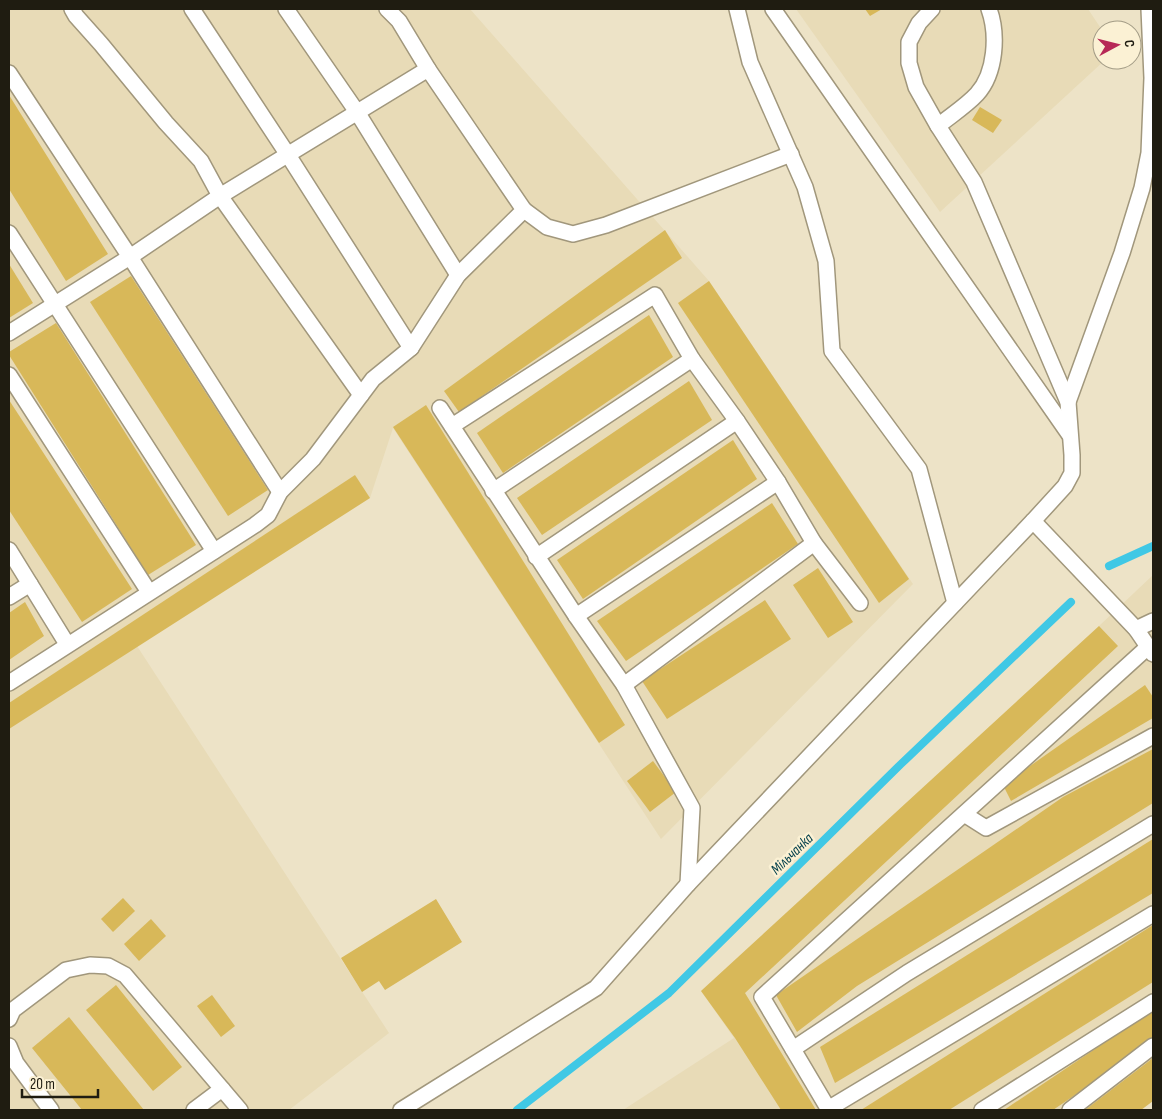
<svg xmlns="http://www.w3.org/2000/svg" width="1162" height="1119" font-family="'Sofia Sans Condensed',sans-serif">
<style>
.built{fill:#e8dbb7}
.lines{fill:none;stroke-linecap:round;stroke-linejoin:round}
.stream{stroke:#40c8e5;stroke-width:8}
.building{fill:#d8b859}
.service-casing{stroke:#a1977c;stroke-width:18}
.service{stroke:#fff;stroke-width:15}
.labels{text-anchor:middle;dominant-baseline:central;stroke-width:5;stroke-linejoin:round;paint-order:stroke}
.water-label{font-size:15px;font-style:italic;fill:#003e4a;stroke:#fbf1d4}
</style>
<rect width="100%" height="100%" fill="#ede3c7"/>
<g class="built">
<polygon points="9,9 470,9 709,281 913,584 661,839 393,428 370,498 137,646 389,1033 289,1110 9,1110"/>
<polygon points="796,9 1088,9 1102,30 1102,60 1105,60 940,212"/>
<polygon points="1153,575 1153,1101 1141,1110 623,1110 734,1038 701,991 1099,626"/>
</g>
<g class="lines">
<g class="stream">
<polyline points="1109,566 1153,546"/>
<polyline points="517,1110 669,993 901,764 1071,602"/>
</g>
</g>
<g class="building">
<polygon points="865,9 882,9 870,16"/>
<polygon points="9,95 108,254 66,281 9,189"/>
<polygon points="980,107 1002,120 993,133 972,120"/>
<polygon points="665,230 682,258 459,412 444,391"/>
<polygon points="9,264 33,303 9,318"/>
<polygon points="131,276 268,490 228,516 90,302"/>
<polygon points="709,281 909,579 879,603 678,303"/>
<polygon points="649,315 673,357 503,473 477,433"/>
<polygon points="56,323 196,545 148,575 9,355 9,352"/>
<polygon points="689,381 712,420 542,535 517,498"/>
<polygon points="9,400 132,589 82,622 9,510"/>
<polygon points="426,405 625,725 599,743 393,427"/>
<polygon points="733,440 757,479 583,599 557,560"/>
<polygon points="355,475 370,498 9,729 9,703"/>
<polygon points="772,503 798,544 626,661 597,621"/>
<polygon points="818,568 853,622 828,638 793,585"/>
<polygon points="765,600 791,639 667,719 642,681"/>
<polygon points="25,602 44,636 9,660 9,613"/>
<polygon points="1099,626 1118,646 745,993 816,1110 781,1110 735,1038 701,991"/>
<polygon points="1145,685 1153,697 1153,718 1011,801 1003,785"/>
<polygon points="1153,749 1153,803 857,986 797,1032 776,995 1063,797"/>
<polygon points="653,761 676,792 650,812 627,781"/>
<polygon points="1153,839 1153,893 835,1083 820,1047"/>
<polygon points="123,898 135,911 113,932 101,919"/>
<polygon points="436,899 462,942 385,990 379,981 362,992 341,958"/>
<polygon points="151,919 166,936 139,961 124,944"/>
<polygon points="1153,925 1153,982 949,1110 861,1110"/>
<polygon points="116,985 182,1067 153,1091 86,1010"/>
<polygon points="212,995 235,1026 221,1037 197,1006"/>
<polygon points="1153,1010 1153,1042 1053,1110 1004,1110"/>
<polygon points="69,1017 144,1110 82,1110 32,1048"/>
<polygon points="1153,1058 1153,1101 1141,1110 1085,1110"/>
</g>
<g class="lines">
<defs>
<g id="service">
<polyline points="72,9 76,16 101,44 166,123 201,161 220,196 428,69 399,21 387,9"/>
<polyline points="286,9 357,112 458,275"/>
<polyline points="737,9 750,62 805,187 826,261 832,351 919,469 955,603"/>
<polyline points="773,9 1069,434"/>
<polyline points="932,9 919,23 909,42 909,63 916,87 938,126 974,182 1068,402 1072,455 1072,473 1065,486 1033,521"/>
<polyline points="9,73 130,257 280,492"/>
<path d="M938 126C950 116 966 106 977 94 996 73 998 34 989 9"/>
<polyline points="524,210 547,227 573,234 606,225 791,154"/>
<polyline points="9,233 214,551"/>
<polyline points="9,333 130,257 220,196 361,395"/>
<polyline points="411,348 458,275 524,210 428,69"/>
<polyline points="9,375 149,592"/>
<polyline points="1068,402 1122,253 1142,188 1149,153 1152,78 1149,9"/>
<polyline points="440,408 576,616 624,685 692,808 688,884"/>
<polyline points="452,426 655,295 692,359 737,421 778,482 814,543 860,603"/>
<polyline points="493,491 692,359"/>
<polyline points="9,550 67,644"/>
<polyline points="536,557 737,421"/>
<polyline points="9,597 30,584"/>
<polyline points="576,616 778,482"/>
<polyline points="1136,629 1153,621"/>
<polyline points="9,683 255,525 268,515 280,492 313,459 373,379 411,348 288,155 192,9"/>
<polyline points="624,685 814,543"/>
<polyline points="964,814 986,828 1153,736"/>
<polyline points="9,1019 13,1010 66,970 90,965 108,966 125,975 240,1110"/>
<polyline points="9,1046 16,1063 51,1110"/>
<polyline points="793,1049 907,973 1153,824"/>
<polyline points="828,1109 1153,914"/>
<polyline points="194,1110 222,1089"/>
<polyline points="401,1110 596,988 688,884 1033,521 1136,629 1153,654"/>
<polyline points="829,1110 762,997 1149,646"/>
<polyline points="982,1110 1153,1002"/>
<polyline points="1070,1110 1153,1046"/>
</g>
</defs>
<use href="#service" class="service-casing"/>
<use href="#service" class="service"/>
</g>
<g class="labels">
<g class="water-label">
<text transform="translate(792 854) rotate(-44)">Мільчанка</text>
</g>
</g>
<rect width="1162" height="1119" fill="none" stroke="#1f1c11" stroke-width="20"/>
<g transform="translate(1117 45) rotate(83)"><circle r="24" fill="#fbf1d4" stroke="#a39c86"/>
<path d="M0-4L9 19L0 12L-9 19Z" fill="#b72856"/>
<text y="-8" font-size="14" font-weight="bold" text-anchor="middle" fill="#1f1c11">С</text>
</g>
<path d="M22 1089v8h76v-8" fill="none" stroke="#1f1c11" stroke-width="2.5"/>
<text x="30" y="1089" font-size="15" fill="#1f1c11" stroke="#fbf1d4" stroke-width="4" paint-order="stroke">20 m</text>
</svg>
